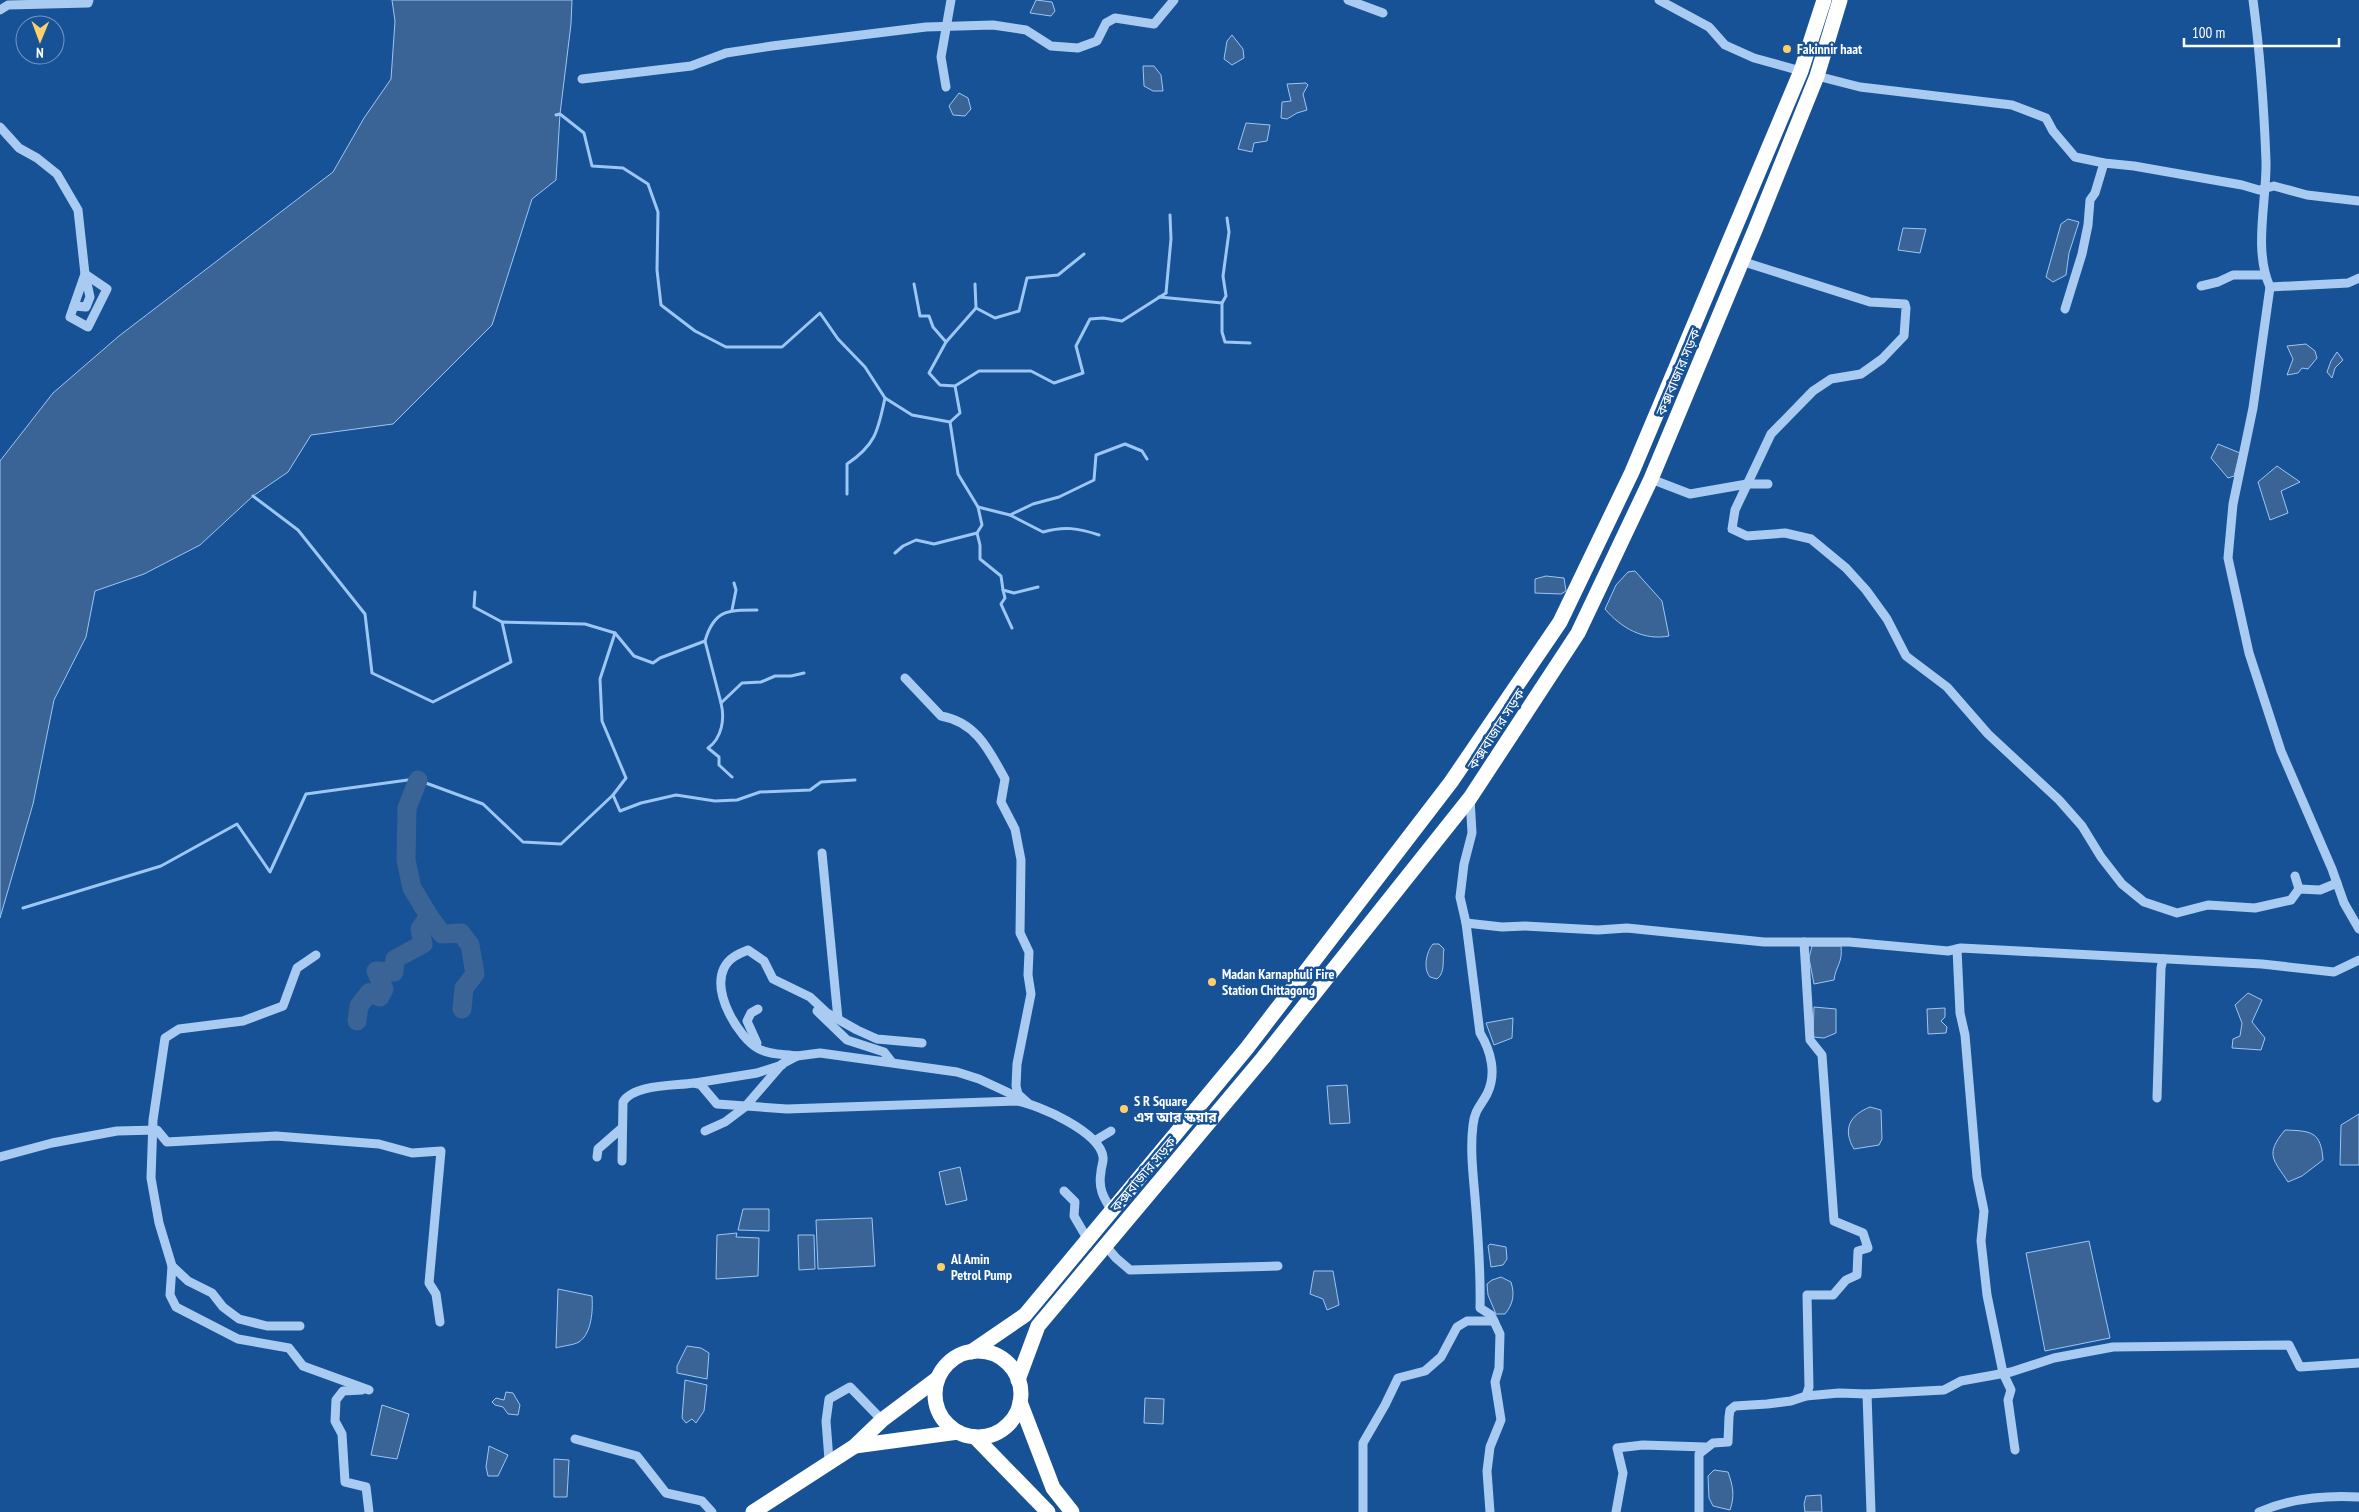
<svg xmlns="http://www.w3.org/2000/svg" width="2359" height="1512" font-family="'PT Sans Narrow','Noto Sans Bengali',sans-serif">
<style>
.water{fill:#3a6495;stroke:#9cc6f3}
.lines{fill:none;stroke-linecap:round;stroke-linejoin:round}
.stream{stroke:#9cc6f3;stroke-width:3}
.river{stroke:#3a6495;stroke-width:19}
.minor{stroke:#a9cbf1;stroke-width:9}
.highway{stroke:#fff;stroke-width:15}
.poi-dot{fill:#ffd069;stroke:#175296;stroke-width:2}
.labels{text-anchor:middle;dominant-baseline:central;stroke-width:5;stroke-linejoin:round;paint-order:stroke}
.poi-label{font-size:14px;font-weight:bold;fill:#fff;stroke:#175296;text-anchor:start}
.street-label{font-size:14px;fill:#fff;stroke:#175296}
</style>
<rect width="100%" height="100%" fill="#175296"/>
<g class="water">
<polygon points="392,0 572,0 571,24 560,114 556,180 532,199 492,325 393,424 311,435 288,472 253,496 200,545 144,574 95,591 86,637 54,700 33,804 0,918 0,461 53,393 119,336 333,172 364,118 391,79 395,21"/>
<polygon points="1036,0 1052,2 1055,11 1051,16 1030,13"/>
<polygon points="1232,35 1243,49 1244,58 1232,65 1224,59 1227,41"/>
<polygon points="1143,66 1154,66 1161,75 1163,91 1153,91 1144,86"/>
<polygon points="1306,83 1308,85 1303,94 1307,110 1297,113 1287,119 1281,118 1282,102 1291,101 1287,84"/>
<polygon points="959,93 968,98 971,109 965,116 953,115 949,106"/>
<polygon points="1246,123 1270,125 1267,141 1254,143 1252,152 1238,149"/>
<polygon points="2068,219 2079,222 2069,253 2066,275 2053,282 2046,277 2061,224"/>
<polygon points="1903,228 1926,229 1920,253 1898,250"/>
<polygon points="2306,344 2315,351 2317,358 2308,369 2302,368 2298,373 2287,375 2293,359 2287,346"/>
<polygon points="2337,352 2343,360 2335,368 2332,378 2327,372 2331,361"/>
<polygon points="2218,444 2240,453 2234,476 2228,478 2211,458"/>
<polygon points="2277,466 2300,482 2281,491 2288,513 2270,520 2258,482"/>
<path d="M1635 571 1662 601 1669 636C1644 641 1621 628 1605 609L1616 585 1628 572Z"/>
<polygon points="1546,576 1564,578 1566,591 1561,594 1535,593 1535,579"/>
<path d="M1433 944H1439L1444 949C1442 959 1446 972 1437 979L1430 977C1423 969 1426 952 1433 944Z"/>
<path d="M1812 946H1841C1843 963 1836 965 1834 980L1814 984 1809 958Z"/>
<polygon points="2248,993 2262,1000 2252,1022 2265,1038 2261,1050 2232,1048 2233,1039 2240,1036 2242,1023 2235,1005"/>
<polygon points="1814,1007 1836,1009 1836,1033 1824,1038 1813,1037"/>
<polygon points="1945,1008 1945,1017 1941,1021 1947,1027 1946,1033 1928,1034 1927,1009"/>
<polygon points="1513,1018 1512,1038 1494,1045 1486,1023"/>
<polygon points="1347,1085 1350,1123 1330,1124 1327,1086"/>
<path d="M1870 1107 1881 1110 1882 1139 1879 1145 1854 1149C1842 1129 1850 1115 1870 1107Z"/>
<polygon points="2359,1114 2359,1165 2340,1165 2341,1125"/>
<path d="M2285 1130C2311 1131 2321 1131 2323 1160L2302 1176 2288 1182C2274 1160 2264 1155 2285 1130Z"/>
<polygon points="960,1167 967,1200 946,1205 939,1172"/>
<polygon points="743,1209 769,1209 769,1231 738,1230"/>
<polygon points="872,1218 875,1266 818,1269 816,1220"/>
<polygon points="737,1233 736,1237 759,1238 758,1276 716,1279 717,1235"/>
<polygon points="798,1235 814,1235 815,1269 799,1270"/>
<polygon points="2089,1241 2110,1338 2045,1351 2026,1253"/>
<polygon points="1490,1244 1506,1247 1507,1259 1503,1265 1491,1267 1488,1246"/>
<polygon points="1314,1271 1333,1271 1339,1305 1327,1310 1323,1299 1310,1294"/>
<path d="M1501 1277 1511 1282C1515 1295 1513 1304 1505 1314H1496L1488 1295 1487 1284 1492 1280Z"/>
<path d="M558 1289 592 1296C593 1310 592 1333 579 1342 574 1345 562 1346 556 1348Z"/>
<polygon points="687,1346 701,1348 709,1353 707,1379 677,1373 677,1366"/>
<polygon points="685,1380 707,1385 704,1411 696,1423 692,1419 686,1423 682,1418"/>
<polygon points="506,1392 513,1393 520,1405 518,1415 508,1414 503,1407 495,1405 492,1402 496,1398 504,1400"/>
<polygon points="1145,1398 1164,1399 1163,1424 1144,1423"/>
<polygon points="382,1405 409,1414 397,1459 371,1455"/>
<polygon points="489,1446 508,1455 498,1476 488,1476 486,1467"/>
<polygon points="554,1459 569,1460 567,1497 554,1497"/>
<path d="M1714 1470 1728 1472C1733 1486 1735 1496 1730 1510L1713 1506 1709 1498 1708 1476Z"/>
<polygon points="1821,1495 1822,1512 1805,1512 1804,1504 1806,1496"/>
</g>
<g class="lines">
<g class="stream">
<polyline points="556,115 560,114 584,133 592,166 623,168 648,184 658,212 657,270 661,305 695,331 726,347 782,347 820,313 838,339 865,367 885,398 912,415 950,422 958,474 978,507 982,525 977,533 934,544 916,540 903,546 895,553"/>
<polyline points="914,284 920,316 929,316 933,327 946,342"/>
<polyline points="1166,293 1171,239 1170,215"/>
<polyline points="1159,297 1222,303 1222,332 1225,342 1250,343"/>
<polyline points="1222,303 1226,296 1223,276 1229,232 1227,218"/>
<polyline points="976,308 995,318 1019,311 1027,278 1058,275 1084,254"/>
<polyline points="955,386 979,371 1031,371 1054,383 1083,373 1076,346 1090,319 1103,318 1122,321 1166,293"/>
<polyline points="950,422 960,413 955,386 940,385 929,373 946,342 976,308 975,284"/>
<path d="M847 494V464C876 445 878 430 885 398"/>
<polyline points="253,496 298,530 365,614 372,673 433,702 511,662 502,622 585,624 615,633 634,656 653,663 660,658 705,641 721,703 742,683 761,682 775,676 791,676 804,673"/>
<path d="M978 507 1010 515 1043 532C1064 526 1078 528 1099 535"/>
<polyline points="1010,515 1033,504 1059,497 1094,480 1096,455 1125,444 1142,451 1147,459"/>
<polyline points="977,533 980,545 980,559 1001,576 1003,590 1014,593 1038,587"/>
<polyline points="1003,590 1005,598 1001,604 1012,628"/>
<polyline points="475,592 474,607 502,622"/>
<polyline points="732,610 736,590 734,583"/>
<path d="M705 641C714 610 727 610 757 610"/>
<path d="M721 703C725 719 722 738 708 748L719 757V765L732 777"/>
<polyline points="613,795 620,811 641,803 676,795 715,801 737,800 760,792 810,790 821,782 855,780"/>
<polyline points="23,908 161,866 237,824 270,872 306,794 415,779 483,804 523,842 561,844 613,795 626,778 602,721 600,679 615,633"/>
</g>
<g class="river">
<polyline points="429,916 442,934 461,933 470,945 475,974 464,988 462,1009"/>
<polyline points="357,1021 359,1006 369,993 380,997 384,989 376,971 394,972 395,959 423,944 420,929 429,916 412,888 406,860 407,808 418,780"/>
</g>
<g class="minor">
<polyline points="1348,0 1383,13"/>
<polyline points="1659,0 1709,27 1725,45 1754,58 1801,71"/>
<path d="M2253 0C2260 53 2264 108 2266 161 2267 201 2253 249 2270 287L2253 408 2233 504 2228 558 2249 653 2281 751 2332 869 2344 903 2359 929"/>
<polyline points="0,10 8,5 88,3 89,0"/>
<polyline points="1817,76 1860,87 2012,105 2046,118 2053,131 2075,157 2104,163 2134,166 2242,185 2259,190 2274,186 2307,195 2359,201"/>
<polyline points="582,79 691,66 726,53 772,46 926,27 993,25 1026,30 1051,46 1078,48 1097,41 1106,23 1115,18 1154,24 1174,0"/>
<polyline points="946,87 941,57 951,0"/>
<polyline points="0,127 19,148 37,158 57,174 78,210 85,274 90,297 86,307 74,306"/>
<polyline points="1741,261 1870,302 1905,304 1906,308 1904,336 1882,359 1861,374 1831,379 1813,391 1771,434 1735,510 1732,529 1747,536 1785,533 1811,539 1846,568 1866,590 1887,619 1906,656 1947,687 1988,734 2059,800 2082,826 2101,857 2122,884 2144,902 2177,913 2208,905 2255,908 2291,900 2299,889 2295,876"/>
<polygon points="85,274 107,289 88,327 70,317"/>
<polyline points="2201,286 2218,282 2233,275 2265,275"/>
<polyline points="2270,287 2348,283 2359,278"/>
<polyline points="2065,309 2082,254 2088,225 2090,200 2095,193 2104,163"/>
<polyline points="1651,479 1690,494 1747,484 1768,484"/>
<path d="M905 678 941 716C976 722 989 750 1005 779L1001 802 1015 829 1021 860 1020 933 1029 952 1028 975 1031 994 1017 1064 1016 1086 1018 1094 1028 1103"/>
<path d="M1470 798 1472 833 1464 864 1460 897 1466 923 1480 1033C1491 1051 1497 1074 1487 1094 1480 1107 1475 1109 1473 1125 1470 1148 1473 1174 1475 1197 1478 1234 1481 1271 1480 1308L1491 1315 1500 1334 1499 1368 1495 1382 1501 1420 1490 1447 1487 1471 1490 1512"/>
<polyline points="822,853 838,1019"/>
<polyline points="2299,889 2320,890 2337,883"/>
<polyline points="1466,923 1502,927 1525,926 1598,930 1627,928 1764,942 1849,942 1948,951 1961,948 2262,964 2334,972 2359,960"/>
<polyline points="1804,942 1810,1040 1822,1055 1834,1221 1863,1233 1868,1248 1858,1251 1857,1275 1846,1280 1833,1295 1807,1295 1809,1387 1806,1396"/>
<polyline points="1957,949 1960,1013 1965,1035 1977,1177 1984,1211 1981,1241 1987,1295 2003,1373 2011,1390 2008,1400 2015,1450"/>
<polyline points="817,1011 847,1040 884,1052 891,1061"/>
<polyline points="757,1043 747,1021 751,1013 758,1009"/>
<path d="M797 1056C785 1054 769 1055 759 1049 738 1037 712 993 724 968 729 958 738 954 748 950L764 961 773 979 810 997 827 1013 857 1030 877 1039 922 1043"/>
<polyline points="695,1083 757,1073 782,1065"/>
<polyline points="2157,1098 2161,968 2163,959"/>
<polyline points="705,1131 725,1122 745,1107 782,1064 797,1056 820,1053 957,1072 979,1079 1022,1099"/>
<polyline points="1096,1140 1111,1131"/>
<polyline points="0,1157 52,1143 117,1131 157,1130 167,1142 276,1136 379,1144 412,1153 441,1151 429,1283 436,1294 440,1322"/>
<polyline points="597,1157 598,1149 622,1128"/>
<path d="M622 1161 623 1102C634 1084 675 1086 694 1083L701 1085 717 1104 787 1109 1016 1101C1038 1104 1100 1132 1103 1157 1104 1161 1101 1167 1101 1172 1098 1188 1103 1197 1112 1211"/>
<polyline points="1064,1191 1075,1202 1074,1216 1088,1240"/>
<polyline points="1105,1245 1116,1258 1130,1270 1278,1266"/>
<polyline points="172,1266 170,1295 176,1307 238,1339 289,1348 303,1366 369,1390"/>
<polyline points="300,1326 267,1326 239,1319 223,1307 212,1293 188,1281 172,1266 159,1223 151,1178 153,1120 165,1038 179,1029 243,1021 283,1006 297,968 316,955"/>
<polyline points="362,1390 343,1391 336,1400 335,1421 342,1434 345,1482 366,1487 369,1512"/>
<polyline points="1867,1394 1871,1512"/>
<polyline points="575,1439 637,1456 666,1493 702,1501 712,1512"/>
<polyline points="829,1460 826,1421 829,1399 850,1387 882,1420"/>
<polyline points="1363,1512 1363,1443 1385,1405 1398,1378 1425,1371 1441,1357 1457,1327 1467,1321 1494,1321"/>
<polyline points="1616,1512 1623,1473 1617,1448 1643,1445 1705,1447"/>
<polyline points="1699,1512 1699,1454 1713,1443 1728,1442 1729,1417 1730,1410 1735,1406 1767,1404 1791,1401 1806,1396 1839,1393 1867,1394 1944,1390 1961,1381 2011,1372 2054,1358 2113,1347 2289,1345 2300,1367 2359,1363"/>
<path d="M2259 1512C2291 1498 2324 1495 2359 1497"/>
</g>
<g class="highway">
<circle cx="978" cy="1394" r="43"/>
<polyline points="971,1352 1025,1315 1247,1048 1451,782 1560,622 1632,472 1801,71 1824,0"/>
<polyline points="1018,1380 1038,1326 1263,1058 1470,798 1578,633 1651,479 1755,230 1817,76 1840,0"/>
<polyline points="1020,1402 1053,1488 1072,1512"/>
<polyline points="975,1437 1048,1512"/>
<polyline points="855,1446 958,1432"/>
<polyline points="753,1512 855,1446 882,1420 938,1378"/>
</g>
</g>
<g class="poi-dot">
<circle cx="1787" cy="49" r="5"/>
<circle cx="1212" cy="982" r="5"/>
<circle cx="1124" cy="1109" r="5"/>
<circle cx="941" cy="1267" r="5"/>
</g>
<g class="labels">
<g class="poi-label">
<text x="1797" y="49">Fakinnir haat</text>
<text x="1222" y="974">Madan Karnaphuli Fire<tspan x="1222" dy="16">Station Chittagong</tspan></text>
<text x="1134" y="1101">S R Square<tspan x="1134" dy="16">এস আর স্কয়ার</tspan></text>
<text x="951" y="1259">Al Amin<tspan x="951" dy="16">Petrol Pump</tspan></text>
</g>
<g class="street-label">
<text transform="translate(1678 372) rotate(-67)">কক্সবাজার সড়ক</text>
<text transform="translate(1496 729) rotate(-57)">কক্সবাজার সড়ক</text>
<text transform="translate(1143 1174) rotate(-50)">কক্সবাজার সড়ক</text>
</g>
</g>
<g transform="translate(40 40) rotate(181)"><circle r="24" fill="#175296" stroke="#7497c0"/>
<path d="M0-4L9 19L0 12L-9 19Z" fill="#ffd069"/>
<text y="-8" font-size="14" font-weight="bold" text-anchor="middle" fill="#ffffff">N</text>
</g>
<path d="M2184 38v8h155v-8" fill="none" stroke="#ffffff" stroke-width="2.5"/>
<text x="2192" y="38" font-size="15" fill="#ffffff" stroke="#175296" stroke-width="4" paint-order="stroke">100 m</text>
</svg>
